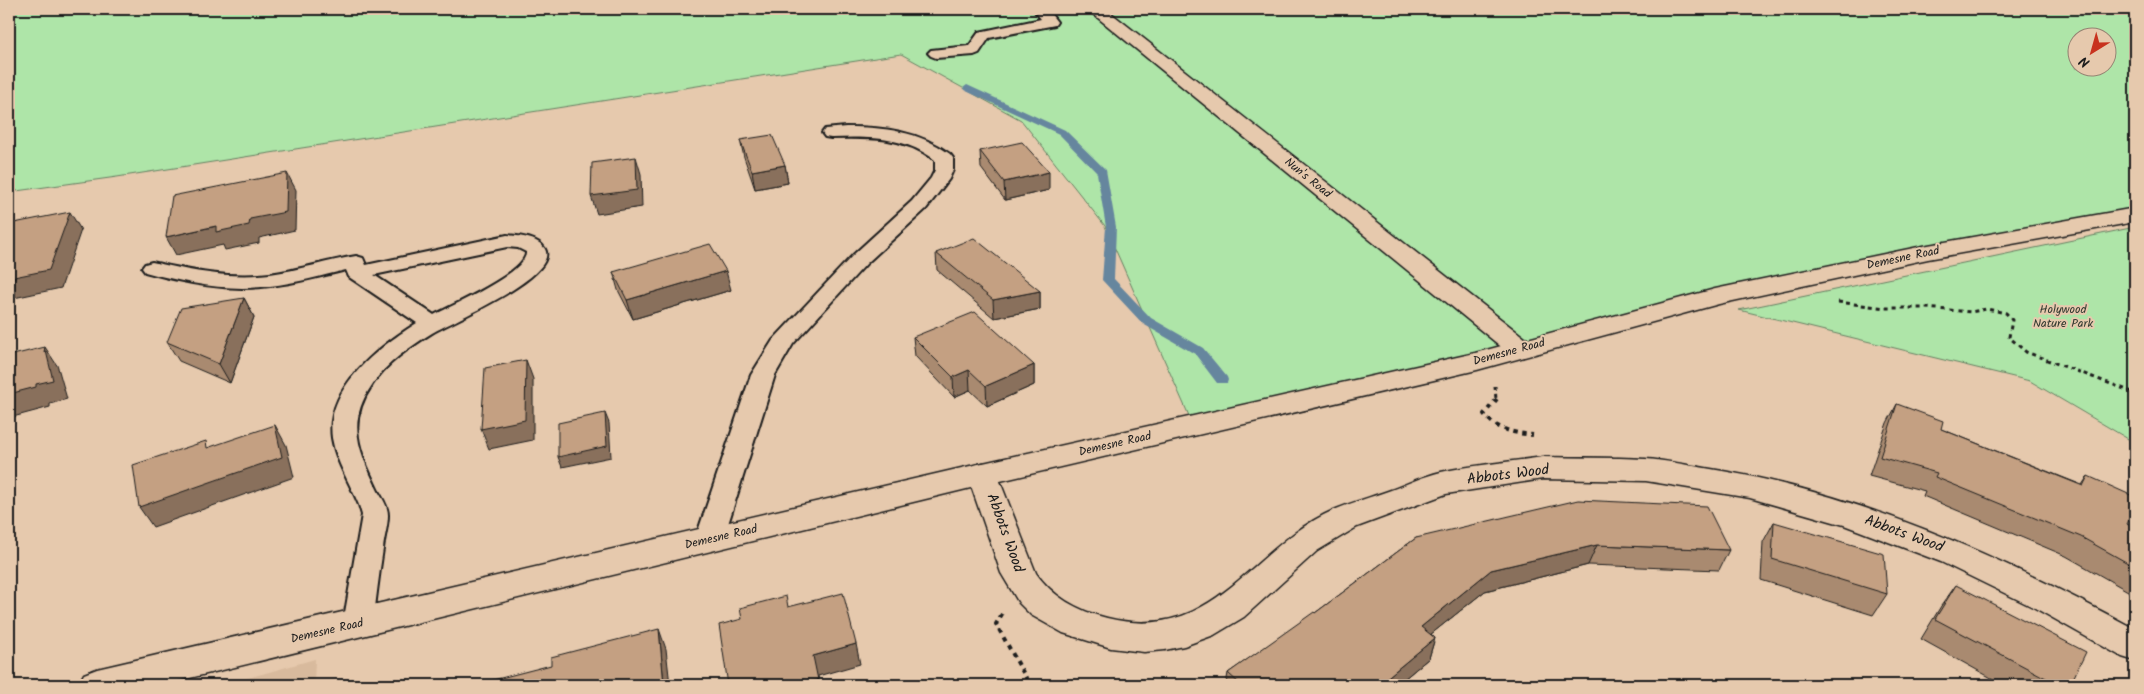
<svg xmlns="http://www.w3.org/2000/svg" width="2144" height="694" font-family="Kalam,sans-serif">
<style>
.built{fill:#d8ba9d}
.green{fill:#aee5a8;stroke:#658062;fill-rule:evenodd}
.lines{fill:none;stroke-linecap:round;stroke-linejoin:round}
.stream{fill:#66869e;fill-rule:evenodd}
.lane-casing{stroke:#1c1c1c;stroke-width:4}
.street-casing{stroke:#1c1c1c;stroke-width:3}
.secondary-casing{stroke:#1c1c1c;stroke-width:3}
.path-far1{stroke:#1c1c1c;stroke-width:3;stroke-dasharray:4 4;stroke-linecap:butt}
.path{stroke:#1c1c1c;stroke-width:4;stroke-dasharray:4.5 4.5;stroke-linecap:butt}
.lane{fill:#e6c9ad;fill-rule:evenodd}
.street{fill:#e6c9ad;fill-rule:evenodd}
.secondary{fill:#e6c9ad;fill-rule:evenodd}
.wall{fill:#a98a70;stroke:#1c1c1c}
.shaded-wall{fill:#89705b;stroke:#1c1c1c}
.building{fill:#c4a082;stroke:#1c1c1c}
.labels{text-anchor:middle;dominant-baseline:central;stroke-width:4;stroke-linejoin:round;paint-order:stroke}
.street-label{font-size:12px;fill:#1c1c1c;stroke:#e6c9ad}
.park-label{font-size:12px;fill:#323a31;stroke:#e6c9ad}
.near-street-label{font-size:15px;fill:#1c1c1c;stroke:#e6c9ad}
</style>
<rect width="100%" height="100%" fill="#e6c9ad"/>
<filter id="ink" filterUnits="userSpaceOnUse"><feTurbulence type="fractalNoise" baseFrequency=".02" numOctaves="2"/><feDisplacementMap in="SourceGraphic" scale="10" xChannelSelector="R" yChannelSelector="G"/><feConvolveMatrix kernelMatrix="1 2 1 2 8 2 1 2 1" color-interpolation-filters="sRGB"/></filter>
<g filter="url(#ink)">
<polygon class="built" points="315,659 314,685 240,685 241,680"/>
<g class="green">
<path d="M9 9H2135V215L1928 252 1194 427 1105 226 1021 120 901 54 117 177 9 192ZM2076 38H2106V68H2076Z"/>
<polygon points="2135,227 2135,443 2030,381 1739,310"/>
</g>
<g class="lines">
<polygon class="stream" points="967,85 1065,130 1106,170 1116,227 1114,279 1151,318 1203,348 1227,377 1228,380 1227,383 1217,383 1195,354 1143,324 1102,280 1106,227 1097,173 1059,134 964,90 963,88"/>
<defs>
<g id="lane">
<polygon points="1033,9 1047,9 1057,22 1055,25 1050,26 989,38 979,53 974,55 936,58 931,56 928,53 931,50 969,46 979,32 1041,19"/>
<path d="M846 127C884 127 919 131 950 154L953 158V170L949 179 926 209 867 263 793 344 775 375 723 540 719 547 709 550 699 547 695 540 751 375 773 340 853 255 912 201 931 178 935 170V160C904 136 868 137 831 138L825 137 822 133 825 129Z"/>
<path d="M507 235C519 236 538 237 545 249 560 276 450 322 432 333 410 347 386 363 372 385 345 424 360 453 378 491 382 498 388 506 388 515 388 526 384 538 383 549 379 574 376 599 373 624L368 632 358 636 348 632 343 624 362 515 359 505C350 483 336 462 332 438 325 388 380 346 417 323L349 277 346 270C321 276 296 283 270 286 228 292 186 283 145 272L142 268 145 264 152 262C191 271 229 279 270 274 299 270 327 261 356 256L363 258 366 265ZM507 247 518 248 526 252C528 272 451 306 434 315L374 275Z"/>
</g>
<g id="street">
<polygon points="1087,9 1106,9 1530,342 1534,348 1530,354 1520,356 1510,354"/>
<path d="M1543 457C1577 458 1611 457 1645 459 1665 460 1685 465 1705 468 1858 492 2000 556 2135 629V661L2122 657 2035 608 1941 562 1844 525 1750 498 1646 481 1543 479 1446 494 1357 527 1317 551 1244 617 1214 635 1184 646 1165 650 1144 652 1111 648 1063 633 1031 615 1019 603 1001 573 967 474 972 466 983 463 994 466 1036 573C1053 597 1078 611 1107 618 1216 645 1249 547 1334 510 1352 502 1372 497 1391 490 1407 484 1424 476 1441 472 1474 465 1509 462 1543 457Z"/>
</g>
<polygon id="secondary" points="2135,208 2135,222 1928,259 1719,304 1477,370 983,485 161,685 78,685 84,674 97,669 983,463 1475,353 1715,289 1928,245"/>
</defs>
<use href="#lane" class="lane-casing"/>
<use href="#street" class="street-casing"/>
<use href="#secondary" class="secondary-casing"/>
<g class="path-far1">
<polyline points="1838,302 1885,308 1926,308 1971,312 1987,309 2006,313 2012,320 2009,337 2026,352 2135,393"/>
<polyline points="1495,386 1496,400"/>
</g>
<g class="path">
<path d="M1497 399 1484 414C1496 430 1514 433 1533 435"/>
<polyline points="1002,614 996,624 1030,685"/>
</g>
<use href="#lane" class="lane"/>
<use href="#street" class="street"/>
<use href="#secondary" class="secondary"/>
</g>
<g class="wall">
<polygon points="740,140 785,165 788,183 755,189 744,157"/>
<polygon points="980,151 1049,190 1005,200 981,168"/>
<polygon points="936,253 1040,291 1040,309 994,318 937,270"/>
<polygon points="613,272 731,290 633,319 618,290"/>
<polygon points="244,298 254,317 230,383 179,361 167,342"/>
<polygon points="913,337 1034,365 1034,385 987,406 970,390 954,397 915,356"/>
<polygon points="1897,404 1941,429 2082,485 2088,476 2127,524 2135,529 2135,595 2066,556 1923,496 1925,491 1869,476 1887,423"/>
<polygon points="1774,522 1887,594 1873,615 1761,580 1763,542"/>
<polygon points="1416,538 1729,550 1719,570 1588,565 1485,591 1431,634 1435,638 1429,658 1397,685 1226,685 1228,673 1315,613"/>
<polygon points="1956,585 2070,685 2004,685 1921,639 1941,606"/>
</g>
<g class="shaded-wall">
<polygon points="636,157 641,174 642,207 597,214 591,196"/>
<polygon points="785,165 788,183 755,189 752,171"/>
<polygon points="1049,172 1049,190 1005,200 1004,182"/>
<polygon points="287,173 296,190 295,230 259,238 259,243 225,250 223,245 176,255 166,237 250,219"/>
<polygon points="70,212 81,230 61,288 9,299 9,278"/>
<polygon points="726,271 731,290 633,319 627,300"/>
<polygon points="1040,291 1040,309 994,318 993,300"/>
<polygon points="244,298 254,317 230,383 219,364"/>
<polygon points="45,347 58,367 58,368 59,371 67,399 50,404 50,407 9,418 9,394 36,384"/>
<polygon points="526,360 533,379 533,440 489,449 481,429"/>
<polygon points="1034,365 1034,385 987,406 986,386"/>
<polygon points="969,370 970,390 954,397 953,377"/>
<polygon points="605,413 609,423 611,457 562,467 558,457"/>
<polygon points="275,425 286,445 294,477 153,527 139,507"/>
<polygon points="1597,545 1588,565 1485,591 1415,647 1421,627 1491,570"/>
<polygon points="659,629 666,649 670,685 664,685"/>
<polygon points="1435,638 1429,658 1397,685 1378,685"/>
<polygon points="856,644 860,664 818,676 820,685 798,685 813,656"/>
</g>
<g class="building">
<polygon points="772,135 785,165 752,171 740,140"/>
<polygon points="1022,142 1049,172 1004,182 980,151"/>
<polygon points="636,157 637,190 591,196 592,163"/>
<polygon points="287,173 286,212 250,219 249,225 216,232 216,226 166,237 172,196"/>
<polygon points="70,212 49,270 9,278 9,224"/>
<polygon points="974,238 1040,291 993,300 936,253"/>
<polygon points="710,244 726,271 627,300 613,272"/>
<polygon points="244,298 219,364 167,342 181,308"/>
<polygon points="975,312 1034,365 986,386 969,370 953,377 913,337"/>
<polygon points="45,347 44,352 46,351 53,380 36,384 36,387 9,394 9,356"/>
<polygon points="526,360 525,420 481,429 485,368"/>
<polygon points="1897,404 1943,421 1941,429 2083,486 2088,476 2135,497 2135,508 2127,524 2135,529 2135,567 2081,537 1935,477 1937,473 1880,457"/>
<polygon points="605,413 607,446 558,457 558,423"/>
<polygon points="275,425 282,457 139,507 133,465 206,441 207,448"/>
<polygon points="1578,500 1707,506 1729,550 1597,545 1491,570 1421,627 1435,638 1378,685 1241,685 1228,673 1314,612 1315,613 1416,538"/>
<polygon points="1774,522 1884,554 1887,594 1772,559"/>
<polygon points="1956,585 2086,652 2070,685 2059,685 1935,619"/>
<polygon points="843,593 856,644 813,656 818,680 798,685 728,685 719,625 742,619 740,608 786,596 788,607"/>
<polygon points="659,629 664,685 474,685 551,665 551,657"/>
</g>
</g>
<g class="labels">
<g class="street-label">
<text transform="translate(1308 178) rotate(39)">Nun's Road</text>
<text transform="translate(1903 258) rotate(-12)">Demesne Road</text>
<text transform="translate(1509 352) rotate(-15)">Demesne Road</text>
<text transform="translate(1115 444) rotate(-13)">Demesne Road</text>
<text transform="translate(721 537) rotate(-13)">Demesne Road</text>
<text transform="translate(327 631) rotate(-13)">Demesne Road</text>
</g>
<g class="park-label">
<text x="2063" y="309">Holywood<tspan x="2063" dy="14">Nature Park</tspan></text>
</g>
<g class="near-street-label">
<text transform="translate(1508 475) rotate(-7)">Abbots Wood</text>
<text transform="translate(1005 533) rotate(70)">Abbots Wood</text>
<text transform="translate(1904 534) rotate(20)">Abbots Wood</text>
</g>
</g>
<rect width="2144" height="694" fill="none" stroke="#e6c9ad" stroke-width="30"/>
<rect x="15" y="15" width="2114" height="664" fill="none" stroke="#1c1c1c" stroke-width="2" filter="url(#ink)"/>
<g transform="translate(2092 52) rotate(217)"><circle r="24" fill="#e6c9ad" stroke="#958473"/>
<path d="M0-4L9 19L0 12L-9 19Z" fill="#c8321e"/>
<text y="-8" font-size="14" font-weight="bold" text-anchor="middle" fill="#1c1c1c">N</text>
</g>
</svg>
